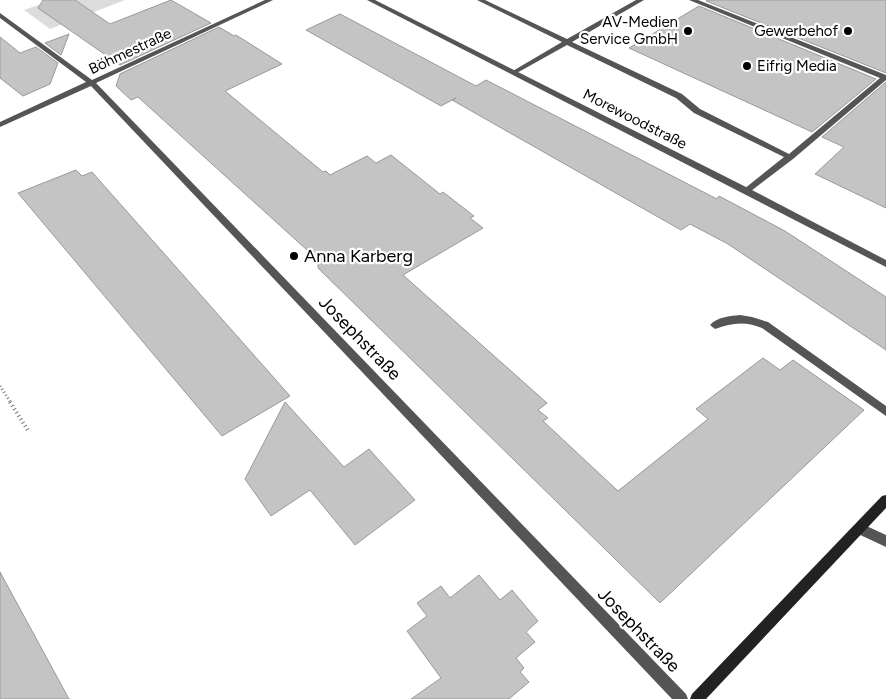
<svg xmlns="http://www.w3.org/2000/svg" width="886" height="699" font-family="Figtree,sans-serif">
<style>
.green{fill:#dcdcdc}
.building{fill:#c4c4c4;stroke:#999}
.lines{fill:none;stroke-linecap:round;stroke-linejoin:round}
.path-far1{stroke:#777;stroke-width:3;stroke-dasharray:1 2.5;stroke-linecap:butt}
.path{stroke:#777;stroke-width:4;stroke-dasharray:1 3;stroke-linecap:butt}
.lane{fill:#555;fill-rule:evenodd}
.street{fill:#555;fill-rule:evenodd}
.secondary{fill:#222;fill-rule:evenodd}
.poi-dot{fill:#000;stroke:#fff;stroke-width:2}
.labels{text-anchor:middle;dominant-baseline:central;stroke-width:4.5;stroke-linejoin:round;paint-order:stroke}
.far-poi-label{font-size:15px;fill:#000;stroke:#fff;text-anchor:end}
.far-street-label{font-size:15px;fill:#000;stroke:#fff}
.poi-label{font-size:18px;fill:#000;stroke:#fff;text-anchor:start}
.street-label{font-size:18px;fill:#000;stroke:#fff}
</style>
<rect width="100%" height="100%" fill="#fff"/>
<polygon class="green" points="52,0 125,0 50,29 24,10"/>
<g class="building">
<polygon points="43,0 75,0 110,24 171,0 211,23 120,65 38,8"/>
<polygon points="708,0 886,0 886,73 706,1"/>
<polygon points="699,6 876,79 812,132 629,48"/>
<polygon points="340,14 476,86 486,80 717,199 719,196 785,231 886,297 886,350 728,244 690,224 681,230 452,100 456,98 441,106 306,30"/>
<polygon points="219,27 234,36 236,35 282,64 225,91 323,172 326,171 330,175 367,156 376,163 391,155 440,194 443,192 474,216 470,218 483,228 403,275 547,403 538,410 548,418 543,421 618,491 708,419 696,409 763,358 780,370 793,360 864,410 660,603 318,268 318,260 138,97 131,100 116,86 120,74"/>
<polygon points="69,34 61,55 45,43"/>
<polygon points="0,37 20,53 36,47 58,63 50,84 23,96 0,78"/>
<polygon points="886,82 886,208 815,174 844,147 822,137"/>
<polygon points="76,170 82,176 92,172 290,396 222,436 18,193"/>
<polygon points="285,402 344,467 369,449 415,500 355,545 310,490 271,516 245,479"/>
<polygon points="0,572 69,699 0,699"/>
<polygon points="479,575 500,600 512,590 538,621 526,632 535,642 516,658 524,668 520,672 529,682 509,699 411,699 441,678 407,631 427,616 417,603 441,586 450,598"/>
</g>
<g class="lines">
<polyline class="path-far1" points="0,386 11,403"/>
<polyline class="path" points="10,402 29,432"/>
<g class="lane">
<polygon points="477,0 485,0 567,39 636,0 644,0 572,42 682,94 700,109 789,154 880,78 689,0 698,0 886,75 886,80 793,159 747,194 744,193 744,189 784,157 694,113 676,98 567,45 515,74 511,74 511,72 562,42"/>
<path d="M740 315 752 317 768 322 886 406V416L762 328C744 321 732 323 715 329L710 325C717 317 730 316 740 315Z"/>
</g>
<g class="street">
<polygon points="265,0 273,0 96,83 686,694 688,699 672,699 91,86 0,127 0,122 86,82 0,18 0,13 92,80"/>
<polygon points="367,0 375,0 750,189 886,260 886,267"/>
<polygon points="860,523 886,535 886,547 856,533 854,529 856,525"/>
</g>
<polygon class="secondary" points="886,495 886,508 706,699 690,699 692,694 882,496"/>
</g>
<g class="poi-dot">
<circle cx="688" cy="31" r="5"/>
<circle cx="848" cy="31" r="5"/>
<circle cx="747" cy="66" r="5"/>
<circle cx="294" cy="256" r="5"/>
</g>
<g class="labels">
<g class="far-poi-label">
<text x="678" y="22">AV-Medien<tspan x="678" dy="17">Service GmbH</tspan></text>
<text x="838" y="31">Gewerbehof</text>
<text x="757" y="66" text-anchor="start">Eifrig Media</text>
</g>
<g class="far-street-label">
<text transform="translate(130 51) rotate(-25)">Böhmestraße</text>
<text transform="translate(635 119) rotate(27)">Morewoodstraße</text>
</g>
<g class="poi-label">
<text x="304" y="256">Anna Karberg</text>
</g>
<g class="street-label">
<text transform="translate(360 338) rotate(46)">Josephstraße</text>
<text transform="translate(639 630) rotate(46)">Josephstraße</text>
</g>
</g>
</svg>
